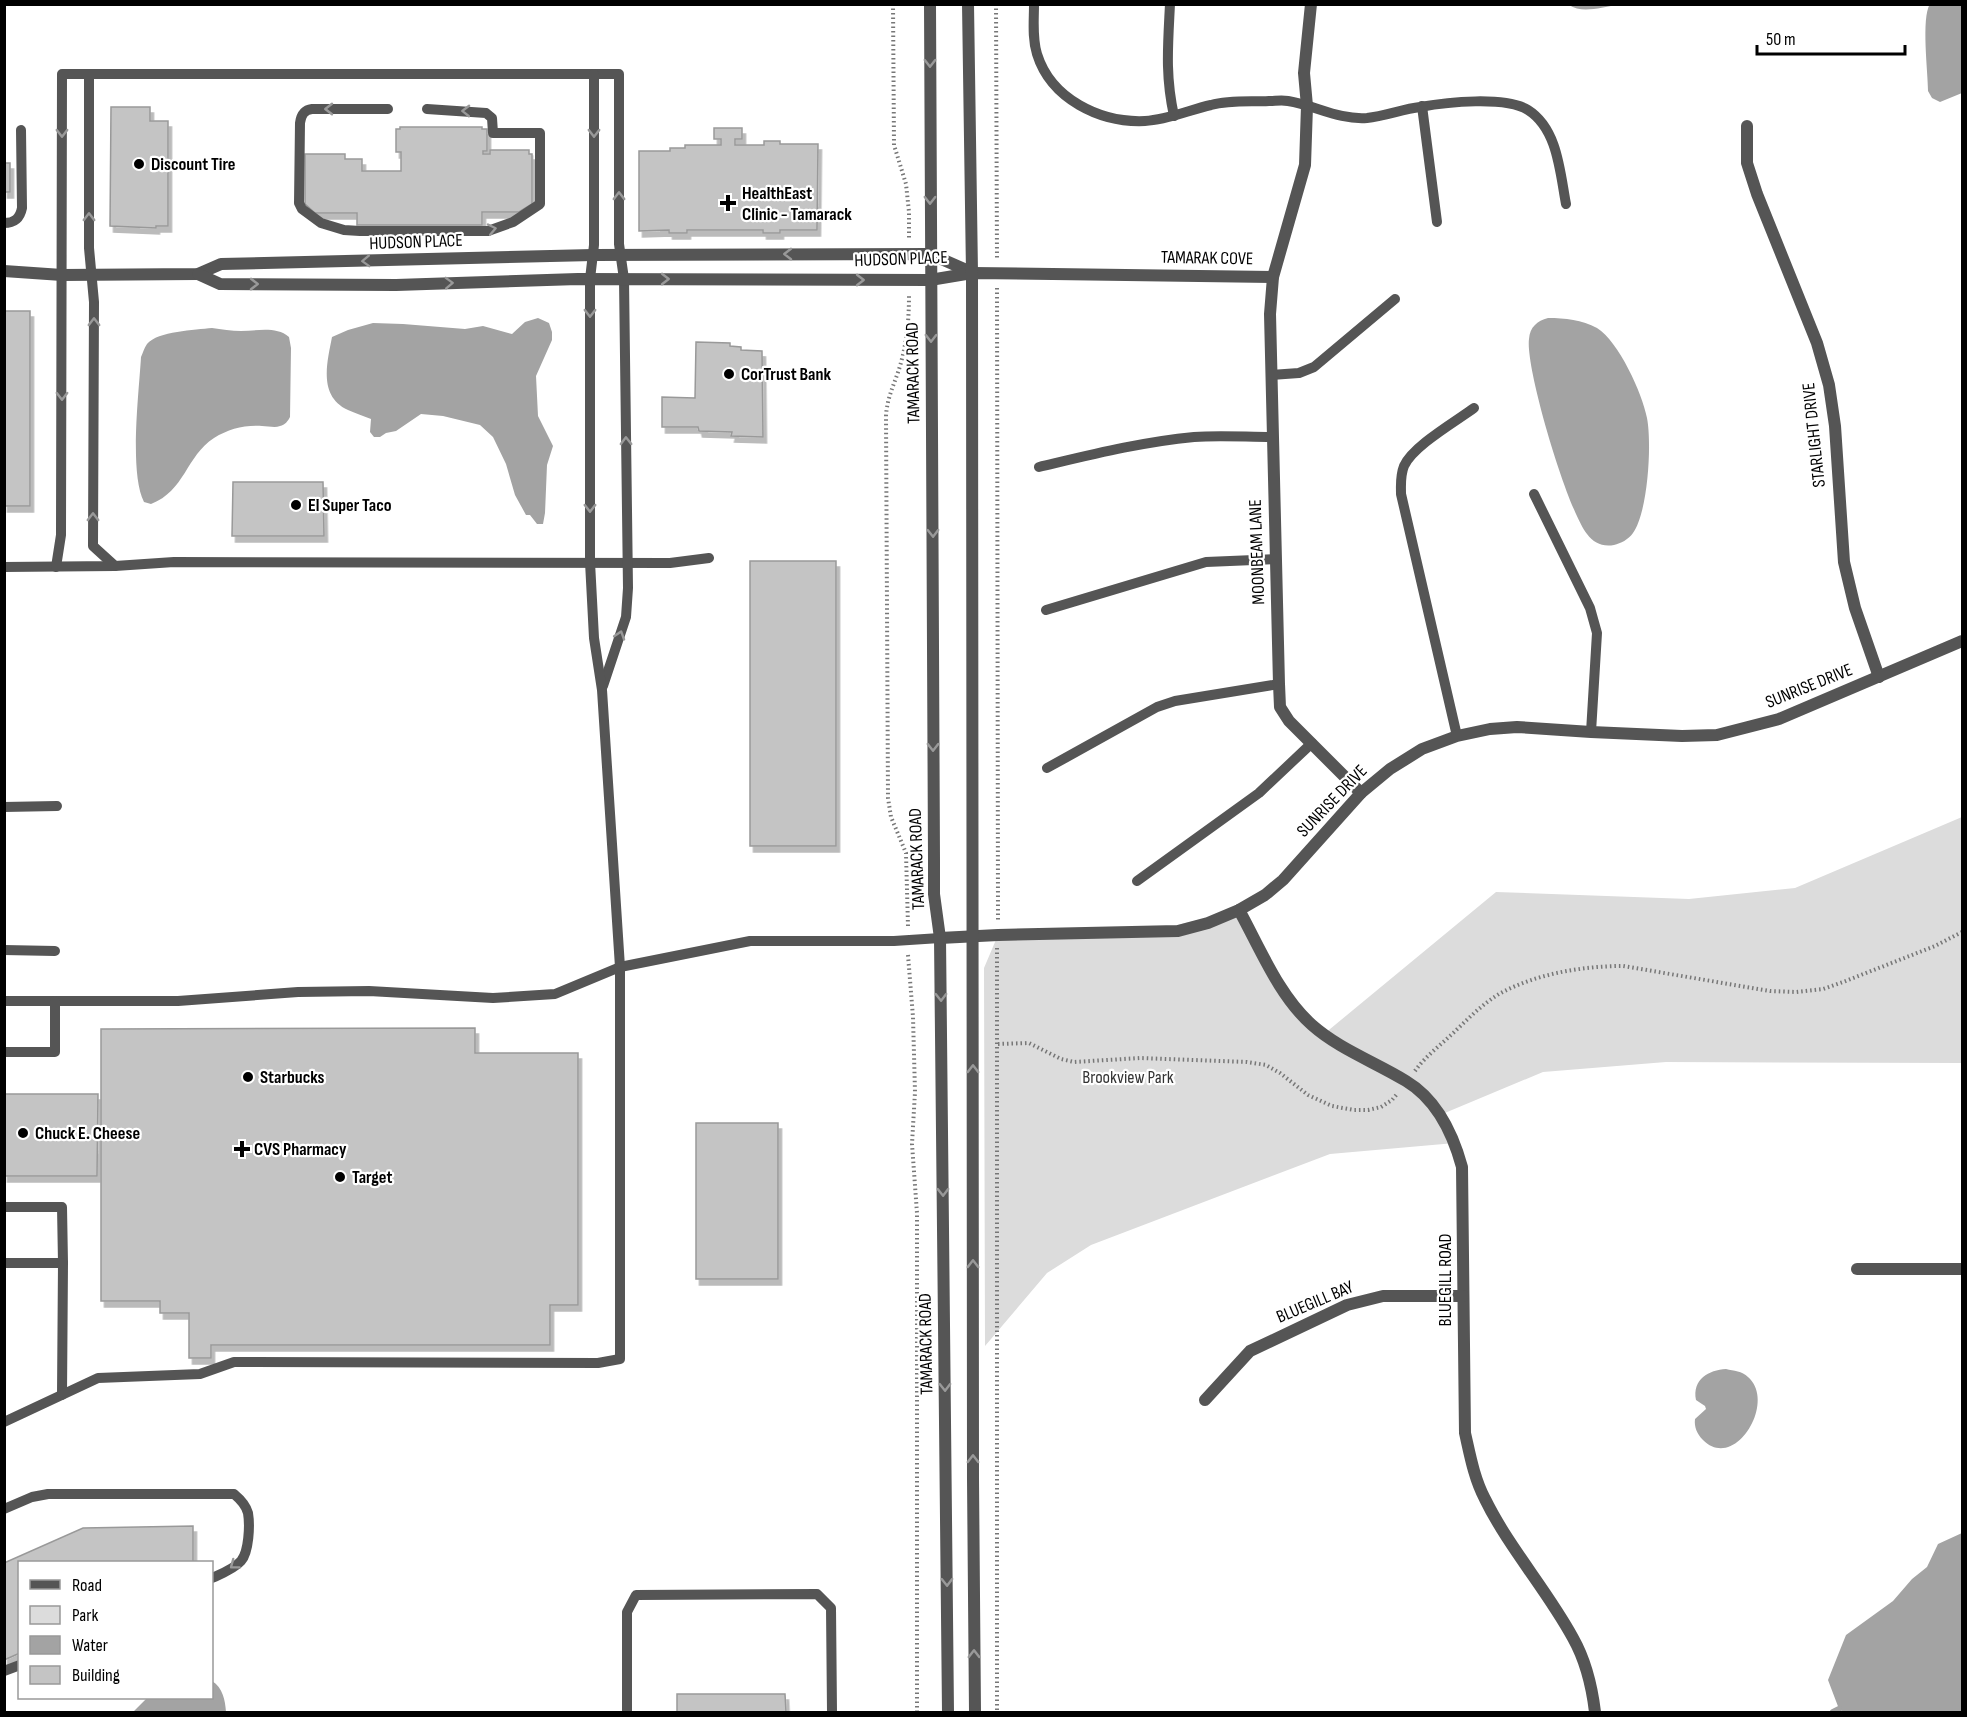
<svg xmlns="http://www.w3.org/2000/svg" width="1967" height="1717" font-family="'Sofia Sans Condensed',sans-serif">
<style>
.green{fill:#dcdcdc}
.water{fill:#a3a3a3}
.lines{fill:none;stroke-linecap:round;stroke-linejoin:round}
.stream{stroke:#a3a3a3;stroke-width:6}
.building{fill:#c4c4c4;stroke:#999;stroke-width:1.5;filter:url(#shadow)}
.path{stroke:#777;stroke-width:4;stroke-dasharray:1.5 3;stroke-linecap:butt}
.service{stroke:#555;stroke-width:10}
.minor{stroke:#555;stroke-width:12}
.tertiary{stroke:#555;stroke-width:12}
.oneway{stroke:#999}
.poi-dot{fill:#000;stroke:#fff;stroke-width:2}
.labels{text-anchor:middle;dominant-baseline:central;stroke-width:4.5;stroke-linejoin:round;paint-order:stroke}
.poi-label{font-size:18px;font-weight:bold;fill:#000;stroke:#fff;text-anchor:start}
.street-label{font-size:18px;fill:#000;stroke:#fff}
.park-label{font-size:18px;fill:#333;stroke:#fff}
</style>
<defs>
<filter id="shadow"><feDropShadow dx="3.5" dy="6" stdDeviation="0" flood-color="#0004"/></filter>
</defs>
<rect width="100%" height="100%" fill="#fff"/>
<polygon class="green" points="1962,817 1962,1063 1666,1062 1543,1072 1440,1115 1455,1143 1330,1154 1091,1245 1047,1273 985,1346 984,968 998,935 1149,932 1239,910 1281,987 1324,1034 1496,892 1689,899 1795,888"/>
<g class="water">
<path d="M1930 4 1962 5V93L1940 102 1932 98 1928 91C1928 72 1921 18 1930 4Z"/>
<path d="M1569 5H1617C1602 7 1582 14 1569 5Z"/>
<path d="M538 318 549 323 552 332V340L536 376 538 416 553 446 547 465 545 513 543 524H537L530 515H526L515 495 506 464 493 437 480 425 443 416 421 414 396 431 386 433 380 437H374L370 432 371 419C363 416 355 413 348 410 318 396 327 363 332 337L348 330 373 323 403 324 465 329 483 326 512 334 525 322Z"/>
<path d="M1548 318C1565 318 1582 320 1597 328 1619 342 1642 393 1647 418 1652 444 1648 512 1633 533 1628 540 1621 543 1614 545 1602 547 1594 543 1587 534 1568 511 1525 368 1529 339 1530 327 1537 321 1548 318Z"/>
<path d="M212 328C221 329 232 331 241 331 257 331 276 326 289 337L291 348 290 417C288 421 285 425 280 426 275 428 268 426 262 426 244 425 229 429 214 438 186 456 185 491 151 504L144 502C129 472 139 393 141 357 143 353 144 348 147 344 158 331 195 330 212 328Z"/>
<path d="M1726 1369C1734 1371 1742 1371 1748 1377 1777 1402 1735 1472 1703 1440 1697 1434 1694 1427 1695 1419L1706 1409 1705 1406 1696 1400C1692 1379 1709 1370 1726 1369Z"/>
<polygon points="1962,1533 1962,1712 1844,1712 1839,1709 1828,1680 1846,1635 1893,1601 1912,1579 1927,1567 1938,1544"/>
<path d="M212 1681C223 1688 225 1700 226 1712H133L147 1698H212Z"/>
</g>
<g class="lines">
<polyline class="stream" points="1833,1712 1839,1709"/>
</g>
<g class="building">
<polygon points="111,107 150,107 150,121 168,121 168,226 156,226 156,228 110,226"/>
<polygon points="400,127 482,127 482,129 487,129 487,151 483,151 483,154 490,154 490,150 529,150 529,154 532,154 532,204 519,212 482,212 482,225 357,225 357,213 315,213 305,204 305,154 345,154 345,159 362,159 362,171 401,171 401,152 396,152 396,129 400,129"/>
<polygon points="714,128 742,128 742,139 735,139 735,145 764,145 764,141 780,141 780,144 818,144 817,230 780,230 780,233 763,233 763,230 687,230 687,233 669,233 669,230 639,231 639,151 670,151 670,148 685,148 685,145 721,145 721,139 714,139"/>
<rect x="4" y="163" width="6" height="29"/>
<rect x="4" y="311" width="26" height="195"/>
<polygon points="696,342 730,343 730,346 741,347 741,350 762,351 763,437 731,436 732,432 699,431 698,427 662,427 662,397 695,398"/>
<polygon points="233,482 323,482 324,536 232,536"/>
<rect x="750" y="561" width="86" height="285"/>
<polygon points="475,1028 475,1053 578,1053 578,1305 550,1305 550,1345 211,1345 211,1358 189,1358 189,1313 160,1313 160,1301 101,1301 101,1029"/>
<polygon points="4,1094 98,1094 97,1176 4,1176"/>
<rect x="696" y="1123" width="82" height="156"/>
<polygon points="193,1526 193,1562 20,1562 20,1653 4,1660 4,1563 83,1528"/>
<polygon points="677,1694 785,1694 786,1712 677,1712"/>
</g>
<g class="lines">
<g class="path">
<polyline points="893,4 894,145 906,184 909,212 909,240"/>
<polyline points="996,4 997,260"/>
<polyline points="997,288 998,920"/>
<path d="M908 926 906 853 891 817 888 798 886 416C887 397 895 383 900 366 907 342 909 319 909 295"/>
<polyline points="997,948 997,1712"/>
<polyline points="908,955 913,1017 915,1092 912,1144 917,1213 917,1712"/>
<polyline points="998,1044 1029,1043 1061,1059 1074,1062 1140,1058 1247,1062 1266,1065 1280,1073 1308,1095 1332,1106 1354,1110 1368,1110 1381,1107 1392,1100 1397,1094"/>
<path d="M1415 1071C1424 1058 1438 1047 1450 1036 1466 1021 1481 1005 1499 994 1535 974 1582 966 1623 966L1770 991 1796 992 1823 989 1843 982 1935 946 1962 932"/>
</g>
<g class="service">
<path d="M1034 4C1034 21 1032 38 1037 54 1051 99 1100 123 1145 121 1168 120 1189 110 1211 105 1230 100 1250 102 1269 101 1275 101 1282 100 1288 101 1315 105 1338 120 1367 118 1385 116 1403 109 1420 107 1447 102 1505 96 1528 110 1558 129 1560 173 1566 204"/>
<path d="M1170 4C1168 45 1165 75 1174 116"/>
<polyline points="89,74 89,248 94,302 93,546 115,566"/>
<polyline points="1422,106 1437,222"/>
<path d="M388 109H312C304 110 301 115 300 123L299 203 302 209 321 223 344 230 360 231H488L513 222 540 204V133H493L492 118 486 113 427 109"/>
<path d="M4 223C15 223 20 218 22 208L21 130"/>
<polyline points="1271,375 1299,373 1314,367 1395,299"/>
<path d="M1039 467C1090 455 1141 442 1194 437 1219 435 1246 437 1272 437"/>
<polyline points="1534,494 1590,608 1597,633 1591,732"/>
<polyline points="4,567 115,566 174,562 670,563 709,558"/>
<polyline points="56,567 61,535 62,74 619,74 619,244 624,279 628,588 626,617 603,686"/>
<polyline points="1046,610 1206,562 1275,559"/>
<path d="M1457 736 1401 494C1401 484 1400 476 1404 466 1413 446 1455 422 1474 408"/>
<polyline points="1047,768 1157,707 1175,701 1279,684"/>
<polyline points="4,807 57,806"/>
<polyline points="1137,881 1259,793 1312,743"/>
<polyline points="4,950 55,951"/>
<polyline points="4,1001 178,1001 298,992 369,991 493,998 555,994 620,967 750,941 894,941 940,938"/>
<polyline points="4,1052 55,1052 55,1001"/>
<polyline points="4,1207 62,1207 63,1263 4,1263"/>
<polyline points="62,1395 63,1263"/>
<polyline points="4,1422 98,1378 200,1374 234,1362 598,1363 620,1359 620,967 602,690 594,638 590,562 590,279 594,245 594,74"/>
<path d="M4 1509 32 1497 48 1494H234C240 1499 246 1505 248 1513 250 1525 249 1552 241 1561 234 1569 221 1574 212 1578"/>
<polyline points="4,1671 20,1665"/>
<polyline points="627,1712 627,1612 636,1595 817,1594 831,1608 832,1712"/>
</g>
<g class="minor">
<polyline points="1311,4 1304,73 1307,106 1305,165 1273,277 1270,314 1279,684 1280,707 1289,721 1361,793"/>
<polyline points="1747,126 1747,163 1757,194 1817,343 1829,385 1835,426 1844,562 1855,608 1879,677"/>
<polyline points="4,271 62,275 198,274 221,264 593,255 930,254 971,272"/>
<polyline points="198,274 220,284 396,285 578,279 930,280 972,273 1273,277"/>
<path d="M1239 910C1260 948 1279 996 1312 1025 1339 1049 1375 1062 1406 1081 1436 1099 1453 1134 1462 1167L1465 1433C1470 1455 1474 1478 1485 1499 1509 1548 1547 1590 1573 1638 1586 1661 1592 1687 1595 1712"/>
<polyline points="940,938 998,935 1178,931 1208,923 1239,910 1265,895 1283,880 1361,793 1390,769 1422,749 1457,736 1490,729 1517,727 1591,732 1682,736 1717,735 1779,719 1962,641"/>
<polyline points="1857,1269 1962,1269"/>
<polyline points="1205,1400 1250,1351 1347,1305 1383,1296 1463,1296"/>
</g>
<g class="tertiary">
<polyline points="930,4 934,860 934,894 940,938 948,1712"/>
<polyline points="968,4 972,273 973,1479 975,1712"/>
</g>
</g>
<defs><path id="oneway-chevron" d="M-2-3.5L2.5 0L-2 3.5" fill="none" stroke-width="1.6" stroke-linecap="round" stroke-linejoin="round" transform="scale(1.5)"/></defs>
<g class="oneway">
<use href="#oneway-chevron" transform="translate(930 63) rotate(90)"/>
<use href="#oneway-chevron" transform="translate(329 109) rotate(-180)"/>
<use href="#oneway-chevron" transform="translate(466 111) rotate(-179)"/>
<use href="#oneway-chevron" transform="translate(62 133) rotate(90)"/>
<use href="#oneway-chevron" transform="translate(594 133) rotate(90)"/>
<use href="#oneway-chevron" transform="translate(619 196) rotate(-90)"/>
<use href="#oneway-chevron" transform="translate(930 200) rotate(90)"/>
<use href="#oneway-chevron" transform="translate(89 217) rotate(-90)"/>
<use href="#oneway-chevron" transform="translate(492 229) rotate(-12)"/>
<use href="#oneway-chevron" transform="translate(788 254) rotate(180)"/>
<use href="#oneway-chevron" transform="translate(366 261) rotate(178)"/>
<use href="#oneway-chevron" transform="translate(665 279)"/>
<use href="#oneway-chevron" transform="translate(860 280)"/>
<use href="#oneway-chevron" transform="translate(449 283) rotate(-2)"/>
<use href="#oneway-chevron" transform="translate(254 284)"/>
<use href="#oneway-chevron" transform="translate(590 313) rotate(90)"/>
<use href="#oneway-chevron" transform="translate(94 322) rotate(-90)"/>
<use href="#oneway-chevron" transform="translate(931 338) rotate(90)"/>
<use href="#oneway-chevron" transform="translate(62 396) rotate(90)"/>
<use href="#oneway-chevron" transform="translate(626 441) rotate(-91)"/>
<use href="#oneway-chevron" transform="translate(590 508) rotate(90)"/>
<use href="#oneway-chevron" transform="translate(93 517) rotate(-90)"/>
<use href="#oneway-chevron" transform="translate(933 533) rotate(89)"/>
<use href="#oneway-chevron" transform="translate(620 635) rotate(-72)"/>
<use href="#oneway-chevron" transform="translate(933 747) rotate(90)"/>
<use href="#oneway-chevron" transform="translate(941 997) rotate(89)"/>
<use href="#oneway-chevron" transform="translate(973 1069) rotate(-90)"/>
<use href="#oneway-chevron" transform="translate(943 1192) rotate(89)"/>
<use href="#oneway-chevron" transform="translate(973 1264) rotate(-90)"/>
<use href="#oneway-chevron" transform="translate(945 1387) rotate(89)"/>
<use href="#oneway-chevron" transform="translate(973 1459) rotate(-90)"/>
<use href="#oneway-chevron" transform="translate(234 1565) rotate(143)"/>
<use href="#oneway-chevron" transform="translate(947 1582) rotate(89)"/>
<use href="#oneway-chevron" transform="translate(974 1654) rotate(-90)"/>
</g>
<g class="poi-dot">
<circle cx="139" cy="164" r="6"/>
<path d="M725 194h6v6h6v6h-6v6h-6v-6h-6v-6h6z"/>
<circle cx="729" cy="374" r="6"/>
<circle cx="296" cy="505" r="6"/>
<circle cx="248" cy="1077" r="6"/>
<circle cx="23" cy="1133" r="6"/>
<path d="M239 1140h6v6h6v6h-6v6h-6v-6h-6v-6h6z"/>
<circle cx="340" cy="1177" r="6"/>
</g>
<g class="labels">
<g class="poi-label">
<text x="151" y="164">Discount Tire</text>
<text x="742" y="193">HealthEast<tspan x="742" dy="21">Clinic - Tamarack</tspan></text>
<text x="741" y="374">CorTrust Bank</text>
<text x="308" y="505">El Super Taco</text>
<text x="260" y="1077">Starbucks</text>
<text x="35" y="1133">Chuck E. Cheese</text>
<text x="254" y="1149">CVS Pharmacy</text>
<text x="352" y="1177">Target</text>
</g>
<g class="street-label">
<text transform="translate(416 242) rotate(-2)">HUDSON PLACE</text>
<text transform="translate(1207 258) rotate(1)">TAMARAK COVE</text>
<text transform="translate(901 259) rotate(-2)">HUDSON PLACE</text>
<text transform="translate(913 373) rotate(-91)">TAMARACK ROAD</text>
<text transform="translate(1814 435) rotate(-96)">STARLIGHT DRIVE</text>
<text transform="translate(1257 552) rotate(-92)">MOONBEAM LANE</text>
<text transform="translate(1809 686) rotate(-22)">SUNRISE DRIVE</text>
<text transform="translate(1332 801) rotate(-46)">SUNRISE DRIVE</text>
<text transform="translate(917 859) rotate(-92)">TAMARACK ROAD</text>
<text transform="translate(1445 1280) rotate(-90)">BLUEGILL ROAD</text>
<text transform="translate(1315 1302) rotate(-23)">BLUEGILL BAY</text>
<text transform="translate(926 1344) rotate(-91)">TAMARACK ROAD</text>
</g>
<g class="park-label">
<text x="1128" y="1077">Brookview Park</text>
</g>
</g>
<rect width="1967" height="1717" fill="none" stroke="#000000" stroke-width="12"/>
<rect x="18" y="1561" width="195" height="138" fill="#ffffff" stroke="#999999" stroke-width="1.5"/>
<rect x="30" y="1580" width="30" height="9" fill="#555555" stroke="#999999" stroke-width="1.5"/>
<text x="72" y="1591" font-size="18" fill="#000000">Road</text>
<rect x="30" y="1606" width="30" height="18" fill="#dcdcdc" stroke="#999999" stroke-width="1.5"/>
<text x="72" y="1621" font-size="18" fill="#000000">Park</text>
<rect x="30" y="1636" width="30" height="18" fill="#a3a3a3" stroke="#999999" stroke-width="1.5"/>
<text x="72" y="1651" font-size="18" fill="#000000">Water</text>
<rect x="30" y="1666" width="30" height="18" fill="#c4c4c4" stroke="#999999" stroke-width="1.5"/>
<text x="72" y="1681" font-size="18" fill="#000000">Building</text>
<path d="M1757 45v9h148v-9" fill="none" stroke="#000000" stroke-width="3"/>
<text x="1766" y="45" font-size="18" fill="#000000" stroke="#ffffff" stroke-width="4.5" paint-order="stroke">50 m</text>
</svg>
